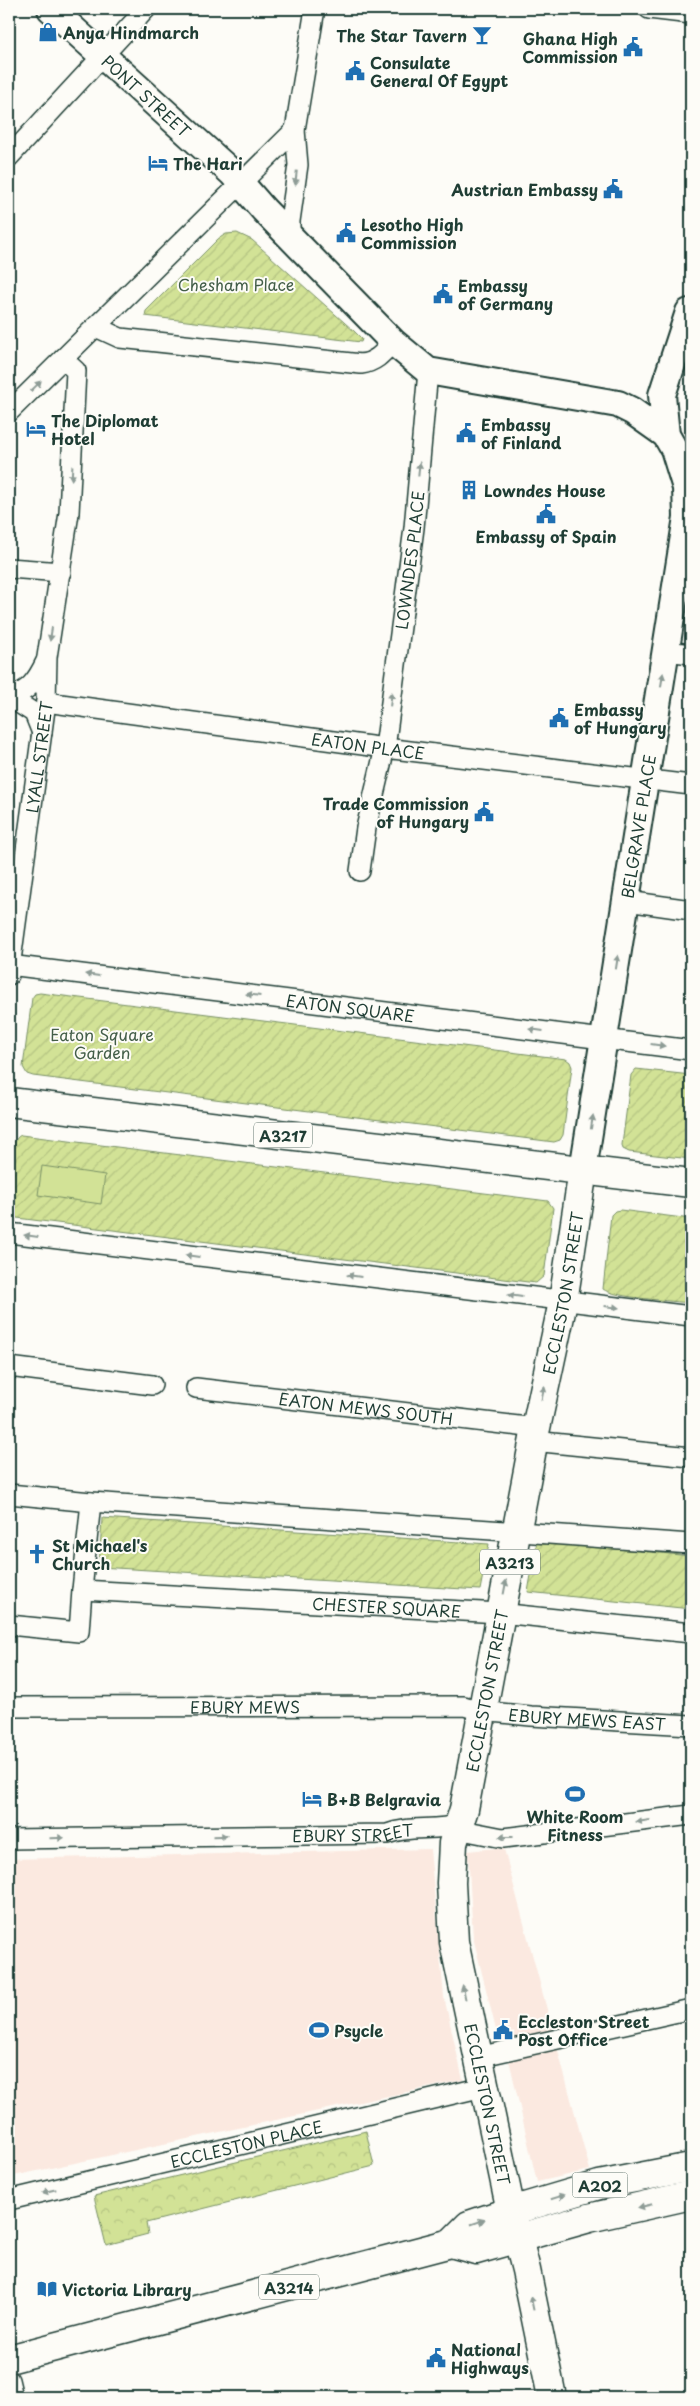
<svg xmlns="http://www.w3.org/2000/svg" width="700" height="2406" font-family="'Playpen Sans',sans-serif">
<style>
.built{fill:#fbe9e0}
.park{fill:url(#park-crowns);stroke:#789065}
.garden{fill:url(#garden-furrows);stroke:#789065}
.pitch{fill:#d2e296;stroke:#789065}
.lines{fill:none;stroke-linecap:round;stroke-linejoin:round}
.street-casing{stroke:#1f3d34;stroke-width:22}
.secondary-casing{stroke:#1f3d34;stroke-width:30}
.primary-casing{stroke:#1f3d34;stroke-width:31}
.highway-casing{stroke:#1f3d34;stroke-width:31}
.street{stroke:#fdfcf7;stroke-width:19}
.secondary{stroke:#fdfcf7;stroke-width:26}
.primary{stroke:#fdfcf7;stroke-width:28}
.highway{stroke:#fdfcf7;stroke-width:28}
.oneway{fill:#8e9c96}
.labels{text-anchor:middle;dominant-baseline:central;stroke-width:4;stroke-linejoin:round;paint-order:stroke}
.shield{fill:#fdfcf7;stroke:#62766e;stroke-width:1}
.shield-label{font-size:15px;font-weight:bold;fill:#1f3d34}
.poi-label{font-size:16px;font-weight:bold;fill:#1f3d34;stroke:#fdfcf7;text-anchor:start}
.street-label{font-size:16px;fill:#1f3d34;stroke:#fdfcf7}
.park-label{font-size:16px;fill:#435e48;stroke:#fdfcf7}
</style>
<defs>
<pattern id="park-crowns" width="20" height="18" patternUnits="userSpaceOnUse" patternTransform="scale(1.25)"><rect width="20" height="18" fill="#d2e296"/><path d="M2 6a3 3 0 1 1 6 0M12 15a3 3 0 1 1 6 0" fill="none" stroke="#b4c382"/></pattern>
<pattern id="garden-furrows" width="10" height="10" patternUnits="userSpaceOnUse" patternTransform="scale(1.25)"><rect width="10" height="10" fill="#d2e296"/><path d="M-1 1l2-2M0 10L10 0M9 11l2-2" fill="none" stroke="#b4c382"/></pattern>
</defs>
<rect width="100%" height="100%" fill="#fdfcf7"/>
<filter id="ink" filterUnits="userSpaceOnUse"><feTurbulence type="fractalNoise" baseFrequency=".02" numOctaves="2"/><feDisplacementMap in="SourceGraphic" scale="10" xChannelSelector="R" yChannelSelector="G"/><feConvolveMatrix kernelMatrix="1 2 1 2 8 2 1 2 1" color-interpolation-filters="sRGB"/></filter>
<g filter="url(#ink)">
<g class="built">
<polygon points="496,1848 504,1849 590,2170 537,2182 510,2064 497,2034 473,1937 468,1851"/>
<polygon points="430,1849 444,1997 463,2080 9,2177 9,1859"/>
</g>
<polygon class="park" points="366,2131 374,2166 146,2223 148,2234 106,2245 94,2196"/>
<g class="garden">
<polygon points="237,233 252,240 354,331 362,339 361,342 145,316 146,311 218,239 226,234"/>
<polygon points="40,993 566,1059 570,1062 572,1067 563,1135 560,1140 554,1142 33,1076 27,1074 23,1067 32,998 35,994"/>
<polygon points="636,1069 691,1075 691,1159 629,1152 623,1149 622,1145 631,1075"/>
<path d="M21 1135 548 1201 553 1208 544 1276 536 1283 9 1217C9 1201 5 1141 21 1135Z"/>
<path d="M620 1210 691 1219V1303C674 1301 614 1298 603 1289L611 1215 615 1211Z"/>
<polygon points="102,1518 489,1544 480,1590 99,1567"/>
<polygon points="537,1541 691,1556 691,1609 528,1592"/>
</g>
<polygon class="pitch" points="42,1166 105,1175 101,1204 38,1195"/>
<g class="lines">
<defs>
<g id="street">
<polyline points="649,9 691,14"/>
<polyline points="9,157 146,9"/>
<polyline points="290,237 290,221 298,165 295,130 315,9"/>
<path d="M96 327 120 338 361 364C376 362 383 353 393 342"/>
<polyline points="9,412 295,130"/>
<polyline points="9,568 61,572"/>
<polyline points="666,651 691,654"/>
<path d="M9 697C29 692 37 680 46 661"/>
<polyline points="9,697 34,713 42,733"/>
<path id="s1" d="M46 702 385 748 691 785"/>
<path id="s2" d="M360 871 366 828 385 748 414 528 428 371"/>
<polyline points="627,901 691,910"/>
<path id="s3" d="M9 965 691 1050"/>
<path id="s4" d="M9 975 46 702 47 657 69 513 76 371 63 359"/>
<polyline points="9,1233 691,1316"/>
<polyline points="9,1367 152,1385"/>
<path id="s5" d="M196 1388 536 1428"/>
<polyline points="533,1441 691,1457"/>
<polyline points="9,1494 91,1502"/>
<path id="s6" d="M691 1544 91 1502 82 1590 500 1613 691 1633"/>
<polyline points="9,1625 79,1632 82,1590"/>
<path id="s7" d="M9 1707 464 1706 481 1711 531 1716 691 1725"/>
<path id="s8" d="M9 1839 387 1834C410 1825 436 1832 459 1824L467 1831 503 1838 691 1815"/>
<polyline points="478,2057 691,2009"/>
<path id="s9" d="M9 2200 483 2087"/>
<polyline points="9,2380 13,2397"/>
</g>
<g id="secondary">
<path id="s10" d="M51 9 232 173 264 210 393 342 428 371 618 404 632 411 666 435"/>
<path id="s11" d="M583 1170 687 517 686 488 674 449 666 435 662 395 689 312"/>
</g>
<g id="primary">
<polyline points="9,1102 691,1183"/>
<path id="s12" d="M451 2243 469 2225 511 2211 454 1942 451 1883 453 1843 464 1809 536 1428 563 1302 583 1170"/>
<polyline points="9,2359 451,2243 476,2250 589,2218 691,2195"/>
</g>
<polyline id="highway" points="552,2397 526,2270 511,2211 599,2185 691,2167"/>
</defs>
<use href="#street" class="street-casing"/>
<use href="#secondary" class="secondary-casing"/>
<use href="#primary" class="primary-casing"/>
<use href="#highway" class="highway-casing"/>
<use href="#street" class="street"/>
<use href="#secondary" class="secondary"/>
<use href="#primary" class="primary"/>
<use href="#highway" class="highway"/>
</g>
<defs><path id="oneway-solid" d="M-6-.8H1V-3.2L6.5 0L1 3.2V.8H-6Z" transform="scale(1.25)"/></defs>
<g class="oneway">
<use href="#oneway-solid" transform="translate(296 178) rotate(96)"/>
<use href="#oneway-solid" transform="translate(36 386) rotate(-44)"/>
<use href="#oneway-solid" transform="translate(419 469) rotate(-85)"/>
<use href="#oneway-solid" transform="translate(72 473) rotate(93)"/>
<use href="#oneway-solid" transform="translate(51 634) rotate(99)"/>
<use href="#oneway-solid" transform="translate(662 680) rotate(-81)"/>
<use href="#oneway-solid" transform="translate(391 699) rotate(-83)"/>
<use href="#oneway-solid" transform="translate(617 962) rotate(-81)"/>
<use href="#oneway-solid" transform="translate(92 975) rotate(-173)"/>
<use href="#oneway-solid" transform="translate(253 995) rotate(-173)"/>
<use href="#oneway-solid" transform="translate(536 1030) rotate(-173)"/>
<use href="#oneway-solid" transform="translate(658 1045) rotate(8)"/>
<use href="#oneway-solid" transform="translate(592 1122) rotate(-81)"/>
<use href="#oneway-solid" transform="translate(31 1236) rotate(-173)"/>
<use href="#oneway-solid" transform="translate(192 1256) rotate(-173)"/>
<use href="#oneway-solid" transform="translate(354 1276) rotate(-173)"/>
<use href="#oneway-solid" transform="translate(515 1296) rotate(-173)"/>
<use href="#oneway-solid" transform="translate(612 1307) rotate(7)"/>
<use href="#oneway-solid" transform="translate(543 1393) rotate(-78)"/>
<use href="#oneway-solid" transform="translate(505 1587) rotate(-79)"/>
<use href="#oneway-solid" transform="translate(643 1821) rotate(173)"/>
<use href="#oneway-solid" transform="translate(220 1836) rotate(-1)"/>
<use href="#oneway-solid" transform="translate(506 1837) rotate(-180)"/>
<use href="#oneway-solid" transform="translate(57 1838) rotate(-1)"/>
<use href="#oneway-solid" transform="translate(464 1992) rotate(-102)"/>
<use href="#oneway-solid" transform="translate(49 2191) rotate(167)"/>
<use href="#oneway-solid" transform="translate(558 2197) rotate(-17)"/>
<use href="#oneway-solid" transform="translate(645 2206) rotate(167)"/>
<use href="#oneway-solid" transform="translate(478 2222) rotate(-19)"/>
<use href="#oneway-solid" transform="translate(532 2303) rotate(-102)"/>
</g>
</g>
<defs>
<symbol id="shop-bare" viewBox="-9 -9 18 18"><path d="M-5-2.5h2.3a2.7 3.5 0 0 1 5.4 0H5L5.5 6h-11ZM-1.5-2.5h3a1.5 2.3 0 0 0-3 0Z" fill="#1f6fb2" stroke="#fdfcf7" stroke-width="2.5" paint-order="stroke"/></symbol>
<symbol id="bar-bare" viewBox="-9 -9 18 18"><path d="M-6-5H6L.8 .8V4.5H3.5V6h-7V4.5H-.8V.8Z" fill="#1f6fb2" stroke="#fdfcf7" stroke-width="2.5" paint-order="stroke"/></symbol>
<symbol id="civic-bare" viewBox="-9 -9 18 18"><path d="M-.6-6.5H3V-4.5H.6V-3L4-1V1h2V6H-6V1h2V-1L-.6-3ZM-1.2 2.5V6h2.4V2.5Z" fill="#1f6fb2" stroke="#fdfcf7" stroke-width="2.5" paint-order="stroke"/></symbol>
<symbol id="hotel-bare" viewBox="-9 -9 18 18"><path d="M-6-4.5h1.5V1H6V5H4.5V3h-9V5H-6ZM-4 0a1.8 1.8 0 1 1 3.6 0ZM.5 0V-2.5h3Q6-2.5 6 0Z" fill="#1f6fb2" stroke="#fdfcf7" stroke-width="2.5" paint-order="stroke"/></symbol>
<symbol id="building-bare" viewBox="-9 -9 18 18"><path d="M-4-6H4V6H1V3H-1V6H-4ZM-2.5-4.3h1.7v1.8h-1.7ZM.8-4.3h1.7v1.8H.8ZM-2.5-1h1.7V.8h-1.7ZM.8-1h1.7V.8H.8Z" fill="#1f6fb2" stroke="#fdfcf7" stroke-width="2.5" paint-order="stroke"/></symbol>
<symbol id="church-bare" viewBox="-9 -9 18 18"><path d="M-1.2-6h2.4v3.5h3.3v2.4h-3.3V6h-2.4V-.1h-3.3v-2.4h3.3Z" fill="#1f6fb2" stroke="#fdfcf7" stroke-width="2.5" paint-order="stroke"/></symbol>
<symbol id="stadium-bare" viewBox="-9 -9 18 18"><path d="M0-5a6.5 5 0 1 0 0 10a6.5 5 0 1 0 0-10ZM-3.5-1.8h7v3.6h-7Z" fill="#1f6fb2" stroke="#fdfcf7" stroke-width="2.5" paint-order="stroke"/></symbol>
<symbol id="library-bare" viewBox="-9 -9 18 18"><path d="M-6-4Q-3-5.5-.7-3.5V5Q-3 3-6 4ZM6-4Q3-5.5 .7-3.5V5Q3 3 6 4Z" fill="#1f6fb2" stroke="#fdfcf7" stroke-width="2.5" paint-order="stroke"/></symbol>
</defs>
<g fill-rule="evenodd">
<use href="#shop-bare" x="34" y="18" width="28" height="28"/>
<use href="#bar-bare" x="468" y="21" width="28" height="28"/>
<use href="#civic-bare" x="619" y="33" width="28" height="28"/>
<use href="#civic-bare" x="341" y="57" width="28" height="28"/>
<use href="#hotel-bare" x="144" y="149" width="28" height="28"/>
<use href="#civic-bare" x="599" y="175" width="28" height="28"/>
<use href="#civic-bare" x="332" y="219" width="28" height="28"/>
<use href="#civic-bare" x="429" y="280" width="28" height="28"/>
<use href="#hotel-bare" x="22" y="415" width="28" height="28"/>
<use href="#civic-bare" x="452" y="419" width="28" height="28"/>
<use href="#building-bare" x="455" y="476" width="28" height="28"/>
<use href="#civic-bare" x="532" y="500" width="28" height="28"/>
<use href="#civic-bare" x="545" y="704" width="28" height="28"/>
<use href="#civic-bare" x="470" y="798" width="28" height="28"/>
<use href="#church-bare" x="23" y="1540" width="28" height="28"/>
<use href="#stadium-bare" x="561" y="1780" width="28" height="28"/>
<use href="#hotel-bare" x="298" y="1785" width="28" height="28"/>
<use href="#stadium-bare" x="305" y="2016" width="28" height="28"/>
<use href="#civic-bare" x="489" y="2016" width="28" height="28"/>
<use href="#library-bare" x="33" y="2275" width="28" height="28"/>
<use href="#civic-bare" x="422" y="2344" width="28" height="28"/>
</g>
<g class="labels">
<g class="shield">
<rect x="254" y="1122.5" width="58" height="25" rx="4"/>
<rect x="480" y="1549.5" width="60" height="25" rx="4"/>
<rect x="572.5" y="2172.5" width="55" height="25" rx="4"/>
<rect x="259" y="2274.5" width="60" height="25" rx="4"/>
</g>
<g class="shield-label">
<text x="283" y="1135">A3217</text>
<text x="510" y="1562">A3213</text>
<text x="600" y="2185">A202</text>
<text x="289" y="2287">A3214</text>
</g>
<g class="poi-label">
<text x="63" y="32">Anya Hindmarch</text>
<text x="467" y="35" text-anchor="end">The Star Tavern</text>
<text x="618" y="38" text-anchor="end">Ghana High<tspan x="618" dy="18">Commission</tspan></text>
<text x="370" y="62">Consulate<tspan x="370" dy="18">General Of Egypt</tspan></text>
<text x="173" y="163">The Hari</text>
<text x="598" y="189" text-anchor="end">Austrian Embassy</text>
<text x="361" y="224">Lesotho High<tspan x="361" dy="18">Commission</tspan></text>
<text x="458" y="285">Embassy<tspan x="458" dy="18">of Germany</tspan></text>
<text x="51" y="420">The Diplomat<tspan x="51" dy="18">Hotel</tspan></text>
<text x="481" y="424">Embassy<tspan x="481" dy="18">of Finland</tspan></text>
<text x="484" y="490">Lowndes House</text>
<text x="546" y="536" text-anchor="middle">Embassy of Spain</text>
<text x="574" y="709">Embassy<tspan x="574" dy="18">of Hungary</tspan></text>
<text x="469" y="803" text-anchor="end">Trade Commission<tspan x="469" dy="18">of Hungary</tspan></text>
<text x="52" y="1545">St Michael's<tspan x="52" dy="18">Church</tspan></text>
<text x="327" y="1799">B+B Belgravia</text>
<text x="575" y="1816" text-anchor="middle">White Room<tspan x="575" dy="18">Fitness</tspan></text>
<text x="518" y="2021">Eccleston Street<tspan x="518" dy="18">Post Office</tspan></text>
<text x="334" y="2030">Psycle</text>
<text x="62" y="2289">Victoria Library</text>
<text x="451" y="2349">National<tspan x="451" dy="18">Highways</tspan></text>
</g>
<g class="street-label">
<text stroke="none"><textPath href="#s10" startOffset="129">PONT STREET</textPath></text>
<text stroke="none"><textPath href="#s2" startOffset="315">LOWNDES PLACE</textPath></text>
<text stroke="none"><textPath href="#s1" startOffset="325">EATON PLACE</textPath></text>
<text stroke="none"><textPath href="#s4" startOffset="220">LYALL STREET</textPath></text>
<text stroke="none"><textPath href="#s11" startOffset="348">BELGRAVE PLACE</textPath></text>
<text stroke="none"><textPath href="#s3" startOffset="344">EATON SQUARE</textPath></text>
<text stroke="none"><textPath href="#s12" startOffset="1005">ECCLESTON STREET</textPath></text>
<text stroke="none"><textPath href="#s5" startOffset="171">EATON MEWS SOUTH</textPath></text>
<text stroke="none"><textPath href="#s6" startOffset="995">CHESTER SQUARE</textPath></text>
<text stroke="none"><textPath href="#s12" startOffset="600">ECCLESTON STREET</textPath></text>
<text stroke="none"><textPath href="#s7" startOffset="236">EBURY MEWS</textPath></text>
<text stroke="none"><textPath href="#s7" startOffset="579">EBURY MEWS EAST</textPath></text>
<text stroke="none"><textPath href="#s8" startOffset="344">EBURY STREET</textPath></text>
<text transform="translate(488 2104) rotate(78)">ECCLESTON STREET</text>
<text stroke="none"><textPath href="#s9" startOffset="244">ECCLESTON PLACE</textPath></text>
</g>
<g class="park-label">
<text x="236" y="284">Chesham Place</text>
<text x="102" y="1034">Eaton Square<tspan x="102" dy="18">Garden</tspan></text>
</g>
</g>
<rect width="700" height="2406" fill="none" stroke="#fdfcf7" stroke-width="30"/>
<rect x="15" y="15" width="670" height="2376" fill="none" stroke="#1f3d34" stroke-width="2" filter="url(#ink)"/>
</svg>
